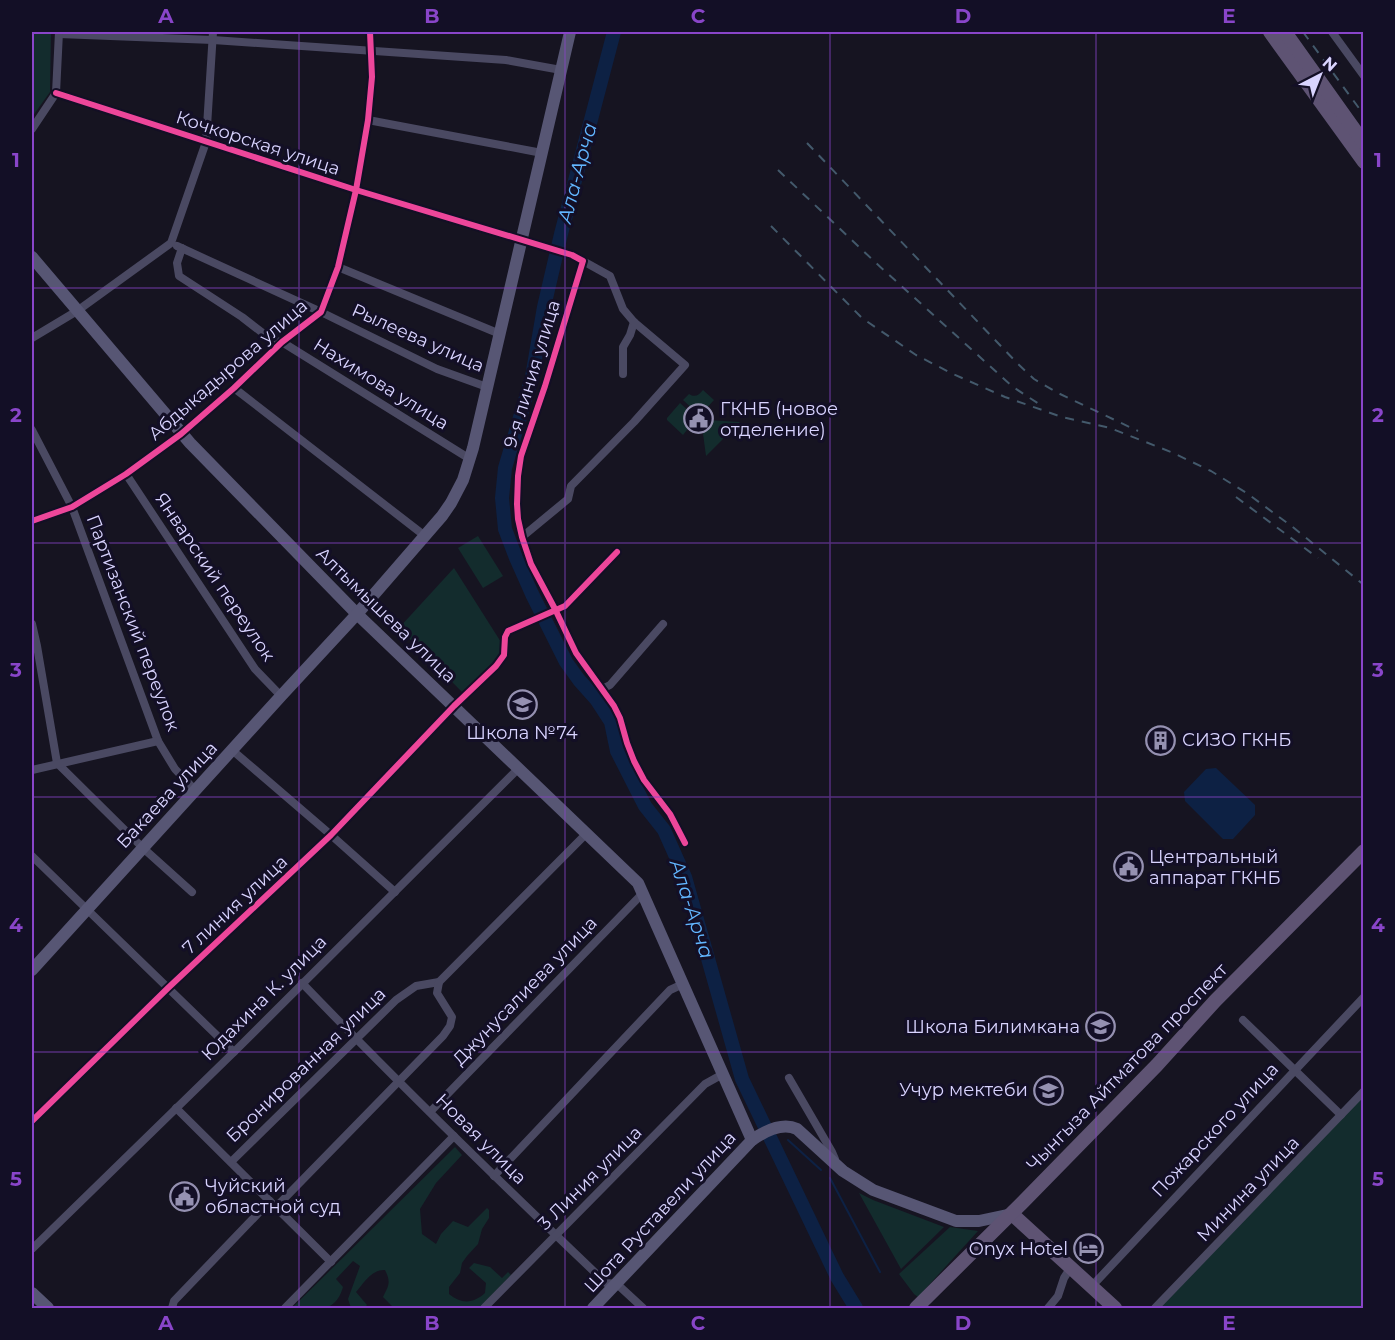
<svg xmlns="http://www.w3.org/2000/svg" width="1395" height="1340" font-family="Montserrat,sans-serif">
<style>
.green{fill:#132c2d}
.water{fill:#0d2144}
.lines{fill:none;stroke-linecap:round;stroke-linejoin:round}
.stream{stroke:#0d2144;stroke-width:2}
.river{stroke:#0d2144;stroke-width:14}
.street{stroke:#4a4962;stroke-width:8}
.secondary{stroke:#575674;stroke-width:12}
.primary{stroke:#5e5373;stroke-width:14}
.rail{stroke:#43596b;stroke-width:2;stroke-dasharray:9 8;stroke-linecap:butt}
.cycleway-casing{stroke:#130f26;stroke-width:10}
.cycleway{stroke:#ed469a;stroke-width:6}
.grid{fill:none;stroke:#8945c9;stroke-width:1.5;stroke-opacity:0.55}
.labels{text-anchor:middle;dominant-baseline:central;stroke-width:6;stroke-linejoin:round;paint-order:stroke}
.street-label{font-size:18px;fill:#d9d4ff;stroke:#130f26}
.poi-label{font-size:18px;fill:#d9d4ff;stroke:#130f26;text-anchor:start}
.water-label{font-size:20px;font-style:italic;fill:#62b6ff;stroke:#130f26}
.neatline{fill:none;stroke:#8945c9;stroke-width:2}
.grid-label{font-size:20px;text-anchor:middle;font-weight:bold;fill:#8945c9}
</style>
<rect width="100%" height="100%" fill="#161421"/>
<g class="green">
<polygon points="32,32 51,32 50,92 32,117"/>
<path d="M703 390 714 400 704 411 700 410 696 412 683 400 689 394C695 398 699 395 703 390Z"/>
<polygon points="680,403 693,415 692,418 693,422 683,435 667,420 667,418"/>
<polygon points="708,420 740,422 706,456 702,426"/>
<polygon points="478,536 503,576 483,588 458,548"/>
<polygon points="454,568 506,650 462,692 399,628"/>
<polygon points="1363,1096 1363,1308 1160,1308"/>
<path d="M455 1147 462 1155 436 1183 420 1209 422 1234 436 1244 441 1234 453 1221 468 1227 487 1208 489 1210V1218L482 1229 478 1244 467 1256 462 1263 460 1273 449 1287V1294C461 1304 473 1304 485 1293L486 1283 469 1268 474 1263 490 1267 502 1278 508 1272 511 1275 479 1308H394L383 1297C389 1285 391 1282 385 1270 372 1269 364 1283 356 1292L367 1305 364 1308H351L348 1299 360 1266 353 1261 336 1279 343 1287C335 1315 316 1308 292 1308Z"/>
<polygon points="859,1193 873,1200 944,1227 901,1269"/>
<polygon points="950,1227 978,1231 918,1297 914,1294 899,1274"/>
</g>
<polygon class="water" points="1216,768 1255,805 1255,815 1233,839 1223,839 1185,801 1184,792 1206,769"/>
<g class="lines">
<g class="stream">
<polyline points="788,1140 821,1170"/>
<polyline points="830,1178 880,1272"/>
</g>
<polyline class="river" points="614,32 561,234 544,307 532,377 505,468 502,498 505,529 516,558 532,594 566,662 579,680 596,699 611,722 617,751 645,806 664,830 685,877 742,1079 837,1277 856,1308"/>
<g class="street">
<polyline points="1332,32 1364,76"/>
<polyline points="59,34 213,40 506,60 561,70"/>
<polyline points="56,93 356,190 572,255 583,261 545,386 521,456 518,476 517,504 518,519 522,537 531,564 555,609 576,653 614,706 620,718 627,743 634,761 644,780 670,814 685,843"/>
<polyline points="368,120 542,153"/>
<polyline points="32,129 56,93 59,32"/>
<polyline points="177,246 321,312 437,369 487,387"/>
<polyline points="182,248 177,263 179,276 242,317 273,341 282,342 470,459"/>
<polyline points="338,267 500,334"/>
<polyline points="32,338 77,311 171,243 206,142 213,32"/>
<polyline points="623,374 623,347 630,335 634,322"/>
<polyline points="234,388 425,536"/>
<polyline points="32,430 72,507 158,741 175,769 195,790"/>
<polyline points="126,474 255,669 281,696"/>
<polyline points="32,521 72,507 126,474 181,434 234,388 282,342 321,312 338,267 356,190 368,120 372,77 370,32"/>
<polyline points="522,537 568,499 571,486 634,422 685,365 634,322 623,309 610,276 583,261"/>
<polyline points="32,624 37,646 57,763 143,848 192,892"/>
<polyline points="602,689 610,685 663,624"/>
<polyline points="232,750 331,835 395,892"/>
<polyline points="32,770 158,741"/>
<polyline points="32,856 234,1052"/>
<path d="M302 983C401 1086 503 1185 606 1283L617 1284 643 1308"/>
<polyline points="1243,1020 1341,1115"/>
<polyline points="789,1078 832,1152 835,1159 835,1164"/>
<polyline points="176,1108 331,1262"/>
<polyline points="430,1112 643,893"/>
<polyline points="32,1121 168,988 331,835 454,706 496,666 504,655 505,637 508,631 565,606 617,552"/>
<polyline points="231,1162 396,1000 416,986 439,982"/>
<polyline points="494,1176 670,990 683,984"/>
<polyline points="276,1207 443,1036 450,1026 452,1017 437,993 439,982 587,833"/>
<polyline points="32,1249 234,1052 519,768"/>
<polyline points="1092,1286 1364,997"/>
<polyline points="172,1308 174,1301 270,1201"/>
<polyline points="285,1308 454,1136"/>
<polyline points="484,1308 705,1084 723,1074"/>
<polyline points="1048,1308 1058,1296 1064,1278 1071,1267"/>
<polyline points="1155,1308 1364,1091"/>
</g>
<g class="secondary">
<polyline points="32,257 190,443 357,614 638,883 752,1140"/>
<polyline points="32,970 281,696 357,614 442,516 451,503 463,480 473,448 570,32"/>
<polyline points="32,1293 48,1308"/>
<path d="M593 1308 752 1140C765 1131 782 1122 797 1129L843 1171 873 1190 956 1221H979L1012 1214"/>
</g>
<g class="primary">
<polyline points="1270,32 1364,162"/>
<polyline points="1285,32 1364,143"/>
<polyline points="1012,1214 1115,1308"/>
<polyline points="916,1308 1022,1203 1157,1065 1215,1001 1364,851"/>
</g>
<g class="rail">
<polyline points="1303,32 1364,115"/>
<polyline points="807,143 1018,364 1034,379 1058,393 1138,431"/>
<polyline points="778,170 876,263 1013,387 1039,404"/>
<polyline points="771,226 862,318 916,355 953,374 1005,397 1062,417 1110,428 1171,452 1211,471 1248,494 1294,528 1364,585"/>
<polyline points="1236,497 1318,558"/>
</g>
<defs>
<g id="cycleway">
<polyline points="56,93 356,190 572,255 583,261 545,386 521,456 518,476 517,504 518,519 522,537 531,564 555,609 576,653 614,706 620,718 627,743 634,761 644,780 670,814 685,843"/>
<polyline points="32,521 72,507 126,474 181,434 234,388 282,342 321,312 338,267 356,190 368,120 372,77 370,32"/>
<polyline points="32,1121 168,988 331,835 454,706 496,666 504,655 505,637 508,631 565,606 617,552"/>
</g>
</defs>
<use href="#cycleway" class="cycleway-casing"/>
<use href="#cycleway" class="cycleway"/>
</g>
<path class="grid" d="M299 32V1308M565 32V1308M830 32V1308M1096 32V1308M32 288H1364M32 543H1364M32 797H1364M32 1052H1364"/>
<defs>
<symbol id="civic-ring" viewBox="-11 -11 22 22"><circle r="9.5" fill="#130f26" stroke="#9591b1" stroke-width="1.5"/><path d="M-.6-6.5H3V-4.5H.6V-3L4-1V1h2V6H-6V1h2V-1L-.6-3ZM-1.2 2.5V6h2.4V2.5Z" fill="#9591b1"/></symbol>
<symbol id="school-ring" viewBox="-11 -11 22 22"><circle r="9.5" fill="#130f26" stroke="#9591b1" stroke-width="1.5"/><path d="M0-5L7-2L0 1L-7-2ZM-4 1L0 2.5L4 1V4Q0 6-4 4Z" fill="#9591b1"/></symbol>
<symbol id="building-ring" viewBox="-11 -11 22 22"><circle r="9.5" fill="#130f26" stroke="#9591b1" stroke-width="1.5"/><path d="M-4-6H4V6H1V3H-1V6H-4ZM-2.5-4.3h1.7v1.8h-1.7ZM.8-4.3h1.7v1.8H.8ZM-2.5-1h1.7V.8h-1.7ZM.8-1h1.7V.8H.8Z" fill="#9591b1"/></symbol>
<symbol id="hotel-ring" viewBox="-11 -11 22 22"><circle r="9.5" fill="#130f26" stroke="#9591b1" stroke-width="1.5"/><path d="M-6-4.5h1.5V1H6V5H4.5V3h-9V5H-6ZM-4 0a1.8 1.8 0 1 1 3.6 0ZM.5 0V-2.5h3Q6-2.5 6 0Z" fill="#9591b1"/></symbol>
</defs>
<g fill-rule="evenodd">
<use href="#civic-ring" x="682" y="402" width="33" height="33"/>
<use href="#school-ring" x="506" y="688" width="33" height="33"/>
<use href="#building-ring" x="1144" y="724" width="33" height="33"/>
<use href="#civic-ring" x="1112" y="850" width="33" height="33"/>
<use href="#school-ring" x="1084" y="1010" width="33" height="33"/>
<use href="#school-ring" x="1032" y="1074" width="33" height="33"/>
<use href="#civic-ring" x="168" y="1180" width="33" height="33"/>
<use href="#hotel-ring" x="1072" y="1232" width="33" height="33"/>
</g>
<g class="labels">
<g class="street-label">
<text transform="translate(258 143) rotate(18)">Кочкорская улица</text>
<text transform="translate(418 338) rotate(24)">Рылеева улица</text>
<text transform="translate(228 370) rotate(-41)">Абдыкадырова улица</text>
<text transform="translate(532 374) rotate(-73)">9-я линия улица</text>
<text transform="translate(381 384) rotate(32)">Нахимова улица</text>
<text transform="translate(215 577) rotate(56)">Январский переулок</text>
<text transform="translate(386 615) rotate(44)">Алтымышева улица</text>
<text transform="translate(133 623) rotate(69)">Партизанский переулок</text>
<text transform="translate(167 795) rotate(-47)">Бакаева улица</text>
<text transform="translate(235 905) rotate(-43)">7 линия улица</text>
<text transform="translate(525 991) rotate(-46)">Джунусалиева улица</text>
<text transform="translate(264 998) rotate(-45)">Юдахина К. улица</text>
<text transform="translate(306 1065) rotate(-44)">Бронированная улица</text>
<text transform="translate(1127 1067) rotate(-46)">Чынгыза Айтматова проспект</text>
<text transform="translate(1215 1130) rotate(-47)">Пожарского улица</text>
<text transform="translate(481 1139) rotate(45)">Новая улица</text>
<text transform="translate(590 1178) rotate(-45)">3 Линия улица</text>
<text transform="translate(1248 1189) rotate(-46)">Минина улица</text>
<text transform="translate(660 1212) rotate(-47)">Шота Руставели улица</text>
</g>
<g class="poi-label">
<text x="720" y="409">ГКНБ (новое<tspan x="720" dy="21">отделение)</tspan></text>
<text x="522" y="733" text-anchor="middle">Школа №74</text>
<text x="1182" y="740">СИЗО ГКНБ</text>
<text x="1149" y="857">Центральный<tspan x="1149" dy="21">аппарат ГКНБ</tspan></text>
<text x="1080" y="1027" text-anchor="end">Школа Билимкана</text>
<text x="1028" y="1090" text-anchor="end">Учур мектеби</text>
<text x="205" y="1186">Чуйский<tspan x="205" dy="21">областной суд</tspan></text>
<text x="1068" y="1249" text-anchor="end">Onyx Hotel</text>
</g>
<g class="water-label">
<text transform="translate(577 173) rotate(-75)">Ала-Арча</text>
<text transform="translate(692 909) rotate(72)">Ала-Арча</text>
</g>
</g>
<rect width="1395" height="1340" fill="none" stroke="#130f26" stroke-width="66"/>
<g transform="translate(1320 75) rotate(42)" stroke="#130f26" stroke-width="4.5" paint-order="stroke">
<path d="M0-4.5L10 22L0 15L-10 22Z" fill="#d9d4ff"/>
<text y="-9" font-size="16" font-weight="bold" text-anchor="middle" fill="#d9d4ff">N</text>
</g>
<rect x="33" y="33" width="1329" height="1274" class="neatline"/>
<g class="grid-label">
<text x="166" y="23">A</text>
<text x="432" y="23">B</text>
<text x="698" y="23">C</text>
<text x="963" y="23">D</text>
<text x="1229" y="23">E</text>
<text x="16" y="167">1</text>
<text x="1378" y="167">1</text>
<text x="16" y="422">2</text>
<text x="1378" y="422">2</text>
<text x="16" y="677">3</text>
<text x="1378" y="677">3</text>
<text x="16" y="932">4</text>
<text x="1378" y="932">4</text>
<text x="16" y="1186">5</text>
<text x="1378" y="1186">5</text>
<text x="166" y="1330">A</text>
<text x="432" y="1330">B</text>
<text x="698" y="1330">C</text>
<text x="963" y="1330">D</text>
<text x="1229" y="1330">E</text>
</g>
</svg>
